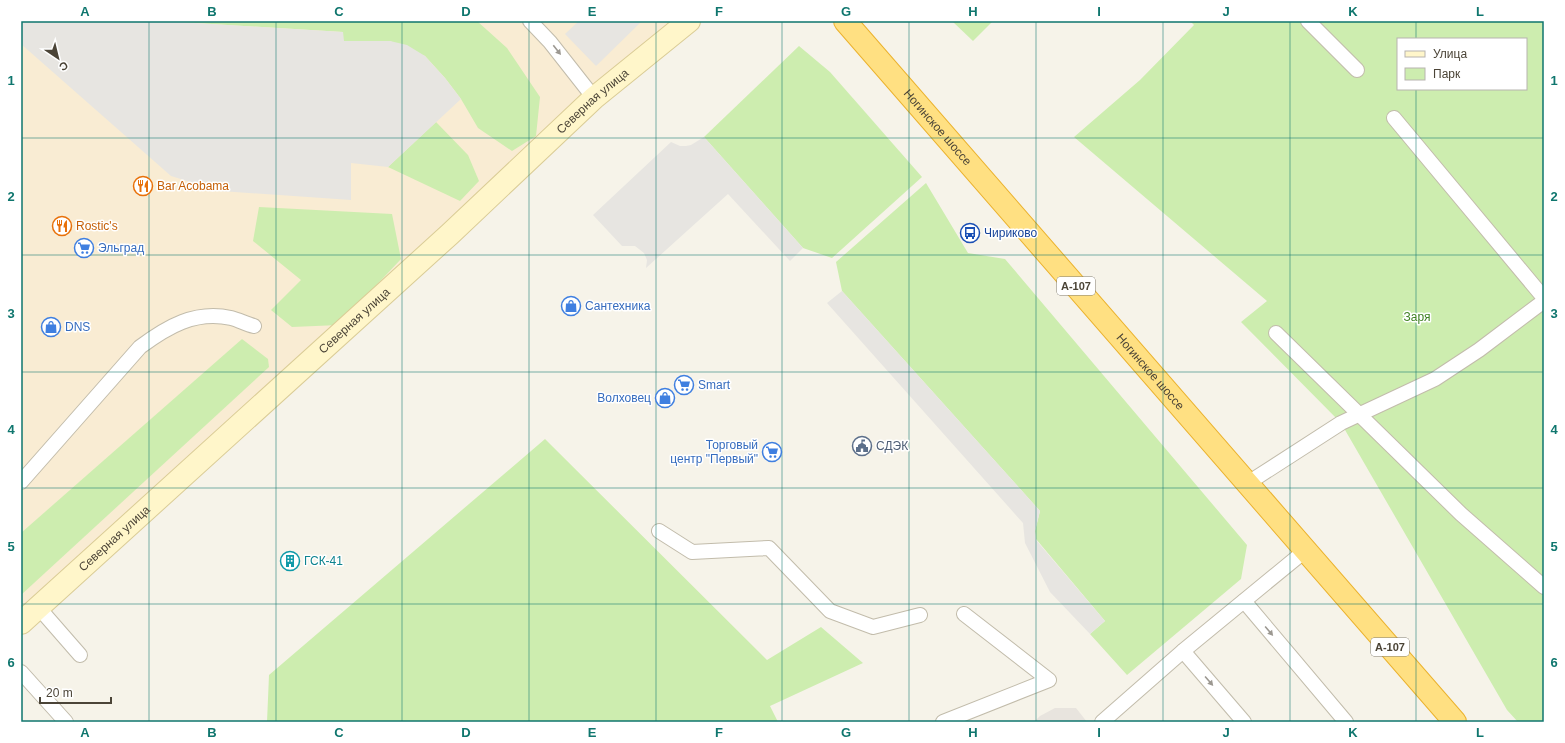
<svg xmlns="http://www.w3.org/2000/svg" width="1565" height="743" font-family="Helvetica,sans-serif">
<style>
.commercial{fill:#f9ecd3}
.industrial{fill:#e8e4de}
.green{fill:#cdedaf;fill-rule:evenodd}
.parking{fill:#e7e5e1}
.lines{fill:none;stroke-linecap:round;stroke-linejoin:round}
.service-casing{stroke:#c2bcab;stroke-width:16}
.secondary-casing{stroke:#dacc96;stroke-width:24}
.trunk-casing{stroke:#ebb22e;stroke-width:24}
.service{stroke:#fff;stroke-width:14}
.secondary{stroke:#fff6ca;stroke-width:22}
.trunk{stroke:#ffe082;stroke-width:22}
.oneway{fill:#9c9891}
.grid{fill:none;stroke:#0f766e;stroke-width:1;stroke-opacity:0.55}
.labels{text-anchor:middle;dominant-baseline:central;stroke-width:3;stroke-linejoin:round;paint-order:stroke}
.shield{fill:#fff;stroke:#817c73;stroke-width:1}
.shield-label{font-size:11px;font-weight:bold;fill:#4b4437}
.street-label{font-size:12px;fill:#4b4437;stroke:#fff}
.food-label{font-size:12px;fill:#c56008;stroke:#fff;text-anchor:start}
.transit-label{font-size:12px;fill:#164399;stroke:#fff;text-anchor:start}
.shop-label{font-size:12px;fill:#366cbe;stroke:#fff;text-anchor:start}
.park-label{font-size:12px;fill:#418224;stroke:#fff}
.service-label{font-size:12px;fill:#4e5e75;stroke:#fff;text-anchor:start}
.culture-label{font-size:12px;fill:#0d838f;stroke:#fff;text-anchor:start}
.neatline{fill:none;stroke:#0f766e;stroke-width:1.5}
.grid-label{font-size:13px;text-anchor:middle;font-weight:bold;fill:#0f766e}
</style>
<rect width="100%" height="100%" fill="#f6f3e9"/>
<polygon class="commercial" points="21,21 689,21 21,623"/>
<polygon class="industrial" points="1055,708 1076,708 1087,722 1034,722 1040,716"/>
<g class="green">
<polygon points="163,21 477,21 507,48 540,97 536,136 512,151 478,128 461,99 445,78 425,56 390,41 343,41 343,32"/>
<polygon points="952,21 993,21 973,41"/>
<path d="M1190 21H1544V722H1518L1507 710 1341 423 1241 322 1267 301 1074 137 1140 80 1194 25ZM1398 39H1526V89H1398Z"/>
<polygon points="799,46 830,72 922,177 832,258 803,248 704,137"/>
<polygon points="436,122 468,155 479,181 460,201 388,167"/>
<polygon points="926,183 968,253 1005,259 1247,545 1241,579 1127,675 1090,634 1105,621 1036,539 1035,531 1040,511 842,291 836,262"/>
<polygon points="259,207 392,214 401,259 339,325 292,327 271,310 301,280 253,241"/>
<polygon points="242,339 268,359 269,367 21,595 21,533"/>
<polygon points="545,439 767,660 821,627 863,663 770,706 778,722 267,722 269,675"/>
</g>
<g class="parking">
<polygon points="21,21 163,21 343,32 344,41 390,41 407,45 425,56 445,78 461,99 388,167 351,163 351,200 220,191 171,176 21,44"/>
<polygon points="579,21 642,21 596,66 565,34"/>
<polygon points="704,137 803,248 790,261 728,194 646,268 647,260 644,253 635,246 622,246 593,215 671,142 680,146 686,146 691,145"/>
<polygon points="842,291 1040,511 1035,531 1036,540 1105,621 1090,634 1050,592 1025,543 1023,523 827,303"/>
</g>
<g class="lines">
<defs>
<g id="service">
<polyline points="530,21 550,42 594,98"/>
<polyline points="1308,21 1357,70"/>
<polyline points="1394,118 1544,298"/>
<polyline points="1276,333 1461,514 1544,587"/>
<path d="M21 482 140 347C167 327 195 310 231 318 239 320 246 324 254 326"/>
<polyline points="1248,483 1341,423 1435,379 1479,350 1544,301"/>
<polyline points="659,531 692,552 769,548 830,611 873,627 920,615"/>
<polyline points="1244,601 1346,722"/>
<polyline points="39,608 80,655"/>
<polyline points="1183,651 1244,722"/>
<polyline points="21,672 66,722"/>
<polyline points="943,722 1049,680 964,614"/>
<polyline points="1102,722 1183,651 1306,550"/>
</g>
<g id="secondary">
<path id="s1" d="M21 623 450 234 594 98 689 21"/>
</g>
<g id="trunk">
<path id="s2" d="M845 21 1455 722"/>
</g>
</defs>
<use href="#service" class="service-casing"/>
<use href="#secondary" class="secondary-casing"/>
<use href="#trunk" class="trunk-casing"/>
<use href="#service" class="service"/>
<use href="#secondary" class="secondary"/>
<use href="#trunk" class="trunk"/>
</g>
<defs><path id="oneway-solid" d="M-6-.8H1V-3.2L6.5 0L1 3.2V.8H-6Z"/></defs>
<g class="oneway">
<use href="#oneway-solid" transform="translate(557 50) rotate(52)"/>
<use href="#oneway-solid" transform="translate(1269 631) rotate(50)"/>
<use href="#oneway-solid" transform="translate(1209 681) rotate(49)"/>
</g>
<path class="grid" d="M149 21V722M276 21V722M402 21V722M529 21V722M656 21V722M782 21V722M909 21V722M1036 21V722M1163 21V722M1290 21V722M1416 21V39M1416 89V722M21 138H1544M21 255H1544M21 372H1544M21 488H1544M21 604H1544"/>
<defs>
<symbol id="restaurant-ring" viewBox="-11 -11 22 22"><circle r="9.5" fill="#fff" stroke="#e8710a" stroke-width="1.5"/><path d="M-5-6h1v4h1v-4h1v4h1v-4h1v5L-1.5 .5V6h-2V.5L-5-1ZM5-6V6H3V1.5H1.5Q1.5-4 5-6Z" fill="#e8710a"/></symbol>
<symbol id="bus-ring" viewBox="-11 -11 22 22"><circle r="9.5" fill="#fff" stroke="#1a4fb4" stroke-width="1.5"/><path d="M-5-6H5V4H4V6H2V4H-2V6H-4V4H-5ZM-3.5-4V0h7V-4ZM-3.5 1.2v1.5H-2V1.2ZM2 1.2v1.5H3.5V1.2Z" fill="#1a4fb4"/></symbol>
<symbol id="supermarket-ring" viewBox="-11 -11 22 22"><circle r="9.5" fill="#fff" stroke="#3f7fe0" stroke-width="1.5"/><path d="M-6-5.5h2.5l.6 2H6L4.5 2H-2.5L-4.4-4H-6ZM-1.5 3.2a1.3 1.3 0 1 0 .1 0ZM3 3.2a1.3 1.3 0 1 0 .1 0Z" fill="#3f7fe0"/></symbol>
<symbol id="shop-ring" viewBox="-11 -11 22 22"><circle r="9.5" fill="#fff" stroke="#3f7fe0" stroke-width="1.5"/><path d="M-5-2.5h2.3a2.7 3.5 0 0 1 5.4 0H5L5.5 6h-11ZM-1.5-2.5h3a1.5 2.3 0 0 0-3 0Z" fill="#3f7fe0"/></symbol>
<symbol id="civic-ring" viewBox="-11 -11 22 22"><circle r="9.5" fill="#fff" stroke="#5c6f8a" stroke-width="1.5"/><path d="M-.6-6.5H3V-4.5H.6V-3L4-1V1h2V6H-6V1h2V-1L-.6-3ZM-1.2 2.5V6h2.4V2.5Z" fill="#5c6f8a"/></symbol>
<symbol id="building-ring" viewBox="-11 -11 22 22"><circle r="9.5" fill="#fff" stroke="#0f9aa8" stroke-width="1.5"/><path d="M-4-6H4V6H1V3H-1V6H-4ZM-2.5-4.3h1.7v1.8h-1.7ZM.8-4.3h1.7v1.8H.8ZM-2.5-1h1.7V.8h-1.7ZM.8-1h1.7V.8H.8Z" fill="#0f9aa8"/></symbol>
</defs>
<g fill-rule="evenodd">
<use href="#restaurant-ring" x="132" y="175" width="22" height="22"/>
<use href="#restaurant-ring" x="51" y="215" width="22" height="22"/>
<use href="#bus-ring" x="959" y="222" width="22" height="22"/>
<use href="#supermarket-ring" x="73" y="237" width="22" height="22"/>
<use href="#shop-ring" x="560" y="295" width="22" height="22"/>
<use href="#shop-ring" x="40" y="316" width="22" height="22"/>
<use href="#supermarket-ring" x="673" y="374" width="22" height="22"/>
<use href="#shop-ring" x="654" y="387" width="22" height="22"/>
<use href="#civic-ring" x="851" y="435" width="22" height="22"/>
<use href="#supermarket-ring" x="761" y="441" width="22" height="22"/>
<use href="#building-ring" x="279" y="550" width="22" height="22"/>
</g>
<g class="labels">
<g class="shield">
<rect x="1057" y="277" width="38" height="18" rx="3"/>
<rect x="1371" y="638" width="38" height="18" rx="3"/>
</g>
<g class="shield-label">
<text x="1076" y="286">А-107</text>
<text x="1390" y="647">А-107</text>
</g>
<g class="street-label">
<text stroke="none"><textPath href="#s1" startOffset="774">Северная улица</textPath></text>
<text stroke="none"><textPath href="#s2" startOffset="141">Ногинское шоссе</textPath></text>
<text stroke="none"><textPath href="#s1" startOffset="450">Северная улица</textPath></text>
<text stroke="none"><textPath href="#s2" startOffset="465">Ногинское шоссе</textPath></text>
<text stroke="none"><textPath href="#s1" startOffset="126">Северная улица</textPath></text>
</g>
<g class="food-label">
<text x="157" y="186">Bar Acobama</text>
<text x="76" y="226">Rostic's</text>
</g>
<g class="transit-label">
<text x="984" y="233">Чириково</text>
</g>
<g class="shop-label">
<text x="98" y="248">Эльград</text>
<text x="585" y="306">Сантехника</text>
<text x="65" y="327">DNS</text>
<text x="698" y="385">Smart</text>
<text x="651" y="398" text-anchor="end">Волховец</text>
<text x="758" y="445" text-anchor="end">Торговый<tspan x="758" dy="14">центр "Первый"</tspan></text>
</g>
<g class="park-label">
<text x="1417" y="317">Заря</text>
</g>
<g class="service-label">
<text x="876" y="446">СДЭК</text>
</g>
<g class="culture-label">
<text x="304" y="561">ГСК-41</text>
</g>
</g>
<rect width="1565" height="743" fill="none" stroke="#ffffff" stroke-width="44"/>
<rect x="1397" y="38" width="130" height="52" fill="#ffffff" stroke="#b7b4af"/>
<rect x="1405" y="51" width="20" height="6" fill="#fff6ca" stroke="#b7b4af"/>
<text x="1433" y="58" font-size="12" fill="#4b4437">Улица</text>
<rect x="1405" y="68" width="20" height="12" fill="#cdedaf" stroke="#b7b4af"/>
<text x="1433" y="78" font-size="12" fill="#4b4437">Парк</text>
<g transform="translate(58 58) rotate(145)" stroke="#ffffff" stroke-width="3" paint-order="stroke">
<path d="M0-3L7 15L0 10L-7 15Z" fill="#4b4437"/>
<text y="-6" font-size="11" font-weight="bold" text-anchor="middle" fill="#4b4437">С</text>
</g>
<path d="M40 697v6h71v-6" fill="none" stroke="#4b4437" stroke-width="2"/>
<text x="46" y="697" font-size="12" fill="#4b4437" stroke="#ffffff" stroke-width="3" paint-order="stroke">20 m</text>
<rect x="22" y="22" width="1521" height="699" class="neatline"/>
<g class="grid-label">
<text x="85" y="16">A</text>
<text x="212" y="16">B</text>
<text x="339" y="16">C</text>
<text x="466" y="16">D</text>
<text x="592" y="16">E</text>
<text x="719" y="16">F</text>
<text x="846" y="16">G</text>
<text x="973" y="16">H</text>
<text x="1099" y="16">I</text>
<text x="1226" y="16">J</text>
<text x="1353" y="16">K</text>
<text x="1480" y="16">L</text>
<text x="11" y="85">1</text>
<text x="1554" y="85">1</text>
<text x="11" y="201">2</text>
<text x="1554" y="201">2</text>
<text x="11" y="318">3</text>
<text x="1554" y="318">3</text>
<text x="11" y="434">4</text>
<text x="1554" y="434">4</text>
<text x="11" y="551">5</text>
<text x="1554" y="551">5</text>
<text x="11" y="667">6</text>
<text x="1554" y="667">6</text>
<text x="85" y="737">A</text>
<text x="212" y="737">B</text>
<text x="339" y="737">C</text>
<text x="466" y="737">D</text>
<text x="592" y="737">E</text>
<text x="719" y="737">F</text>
<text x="846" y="737">G</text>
<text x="973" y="737">H</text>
<text x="1099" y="737">I</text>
<text x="1226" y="737">J</text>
<text x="1353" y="737">K</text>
<text x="1480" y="737">L</text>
</g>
</svg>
